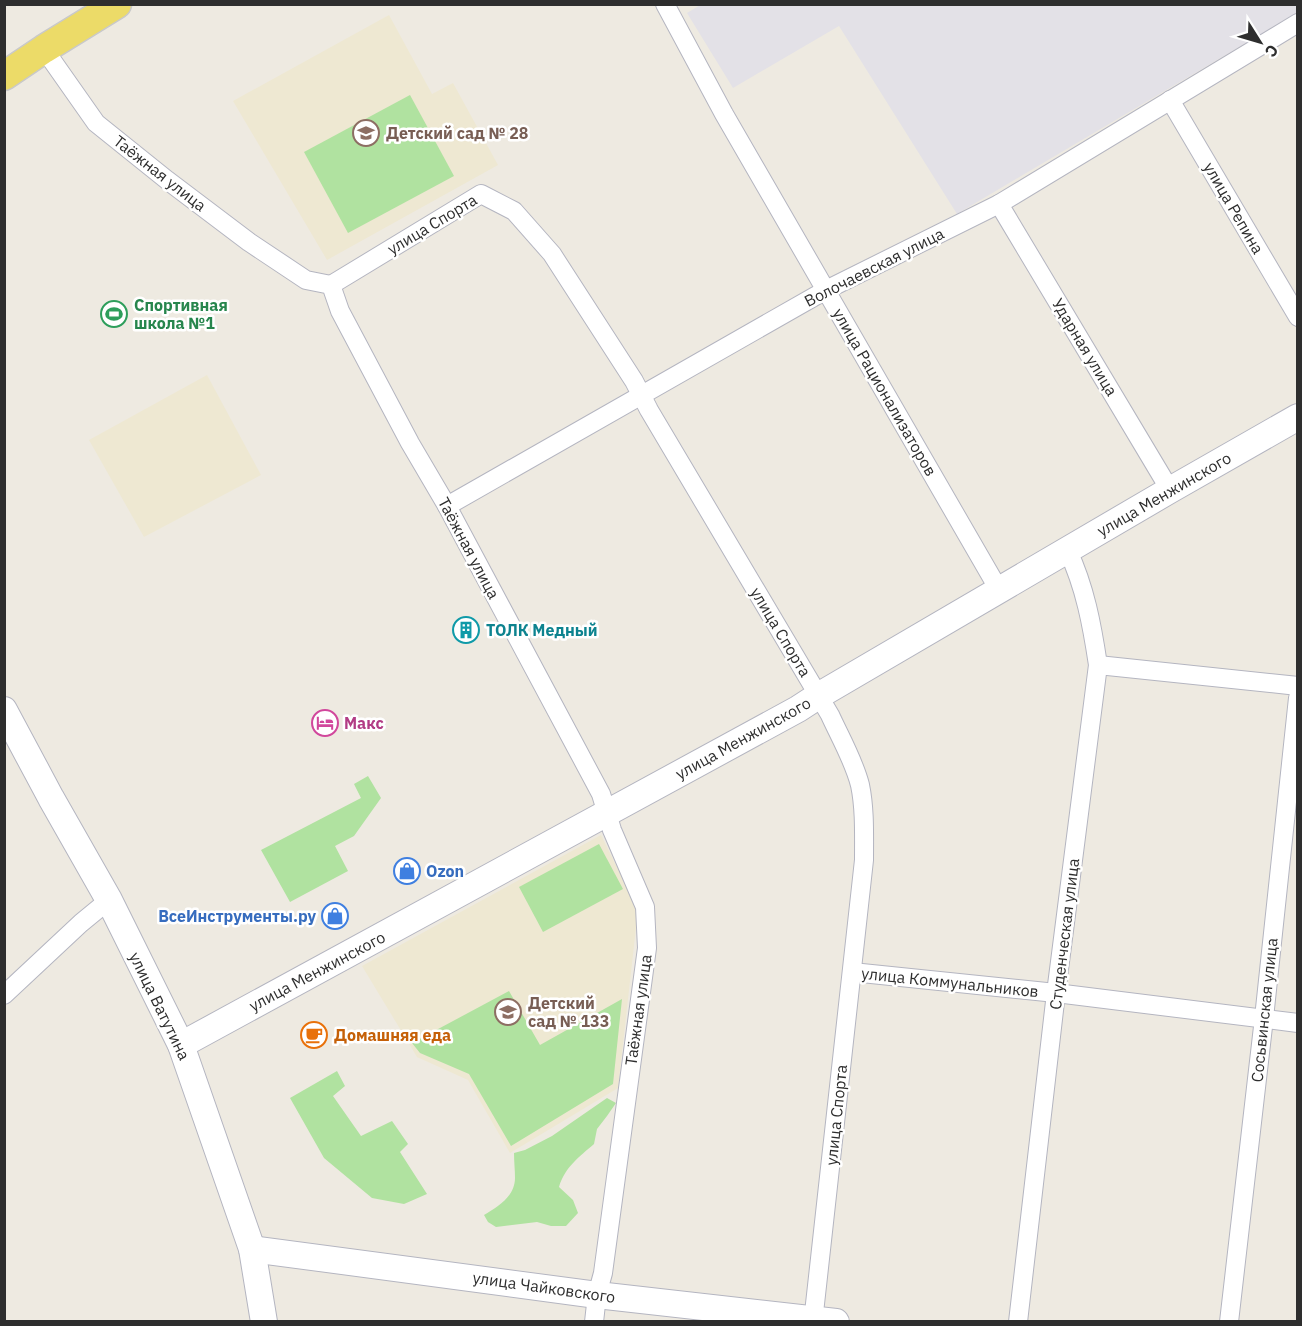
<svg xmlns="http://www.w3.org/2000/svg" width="1302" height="1326" font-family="'IBM Plex Sans',sans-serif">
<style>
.industrial{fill:#e3e1e7}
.education{fill:#eee8d2}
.green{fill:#b0e2a0}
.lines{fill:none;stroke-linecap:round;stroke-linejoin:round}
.street-casing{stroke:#b4b5c0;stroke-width:20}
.secondary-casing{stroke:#b4b5c0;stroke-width:28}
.primary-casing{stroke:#c9c9c9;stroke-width:31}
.street{stroke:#fff;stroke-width:18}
.secondary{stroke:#fff;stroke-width:26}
.primary{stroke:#ecdb68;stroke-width:28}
.labels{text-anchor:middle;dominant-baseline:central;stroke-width:5;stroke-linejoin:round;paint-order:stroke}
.education-label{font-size:16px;font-weight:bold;fill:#785e54;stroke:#fff;text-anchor:start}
.street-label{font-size:16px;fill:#2e2e2e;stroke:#fff}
.leisure-label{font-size:16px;font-weight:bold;fill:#27864d;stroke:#fff;text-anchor:start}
.culture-label{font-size:16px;font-weight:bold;fill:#0d838f;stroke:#fff;text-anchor:start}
.hotel-label{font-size:16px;font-weight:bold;fill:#b23c85;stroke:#fff;text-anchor:start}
.shop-label{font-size:16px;font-weight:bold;fill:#366cbe;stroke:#fff;text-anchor:start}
.food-label{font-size:16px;font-weight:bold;fill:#c56008;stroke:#fff;text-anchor:start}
</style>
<rect width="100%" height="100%" fill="#eeeae1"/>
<polygon class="industrial" points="702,4 1297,4 1298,12 957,214 839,26 733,88 687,13"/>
<g class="education">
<polygon points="389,15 432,94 453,83 498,165 327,260 233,101"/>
<polygon points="207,375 261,475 144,537 89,440"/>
<polygon points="601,835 638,910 618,1088 510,1153 468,1080 417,1057 362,966"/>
</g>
<g class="green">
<polygon points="410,95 454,176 348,233 304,152"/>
<polygon points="368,776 381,798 354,836 335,846 348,871 290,902 261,850 361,798 354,784"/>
<polygon points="599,844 623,889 543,932 519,887"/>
<polygon points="509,991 540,1045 622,999 613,1084 511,1146 469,1074 420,1053 412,1043"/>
<polygon points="337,1071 345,1086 333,1096 361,1136 392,1121 408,1144 400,1152 427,1194 404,1204 372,1198 324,1158 290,1098"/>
<path d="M607 1098 616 1103 607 1116 597 1129 594 1144C579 1157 565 1167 559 1187L573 1200 578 1213 566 1226H551L537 1222 496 1227 488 1222 484 1215C497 1207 515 1197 515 1178 515 1170 514 1162 514 1153L525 1150 552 1136Z"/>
</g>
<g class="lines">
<defs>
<g id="street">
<polyline points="665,4 724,114 999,590"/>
<polyline points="44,49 96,123 167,180 249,242 306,280 331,285 340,311 410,443 447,506 601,794 612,830 645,907 647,948 603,1273 597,1295 594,1322"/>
<polyline points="1170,100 1298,317"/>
<polyline points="999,204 1170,490"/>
<path d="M331 285 481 194 514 211 552 254 634 381 649 410 830 715C840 737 854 761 860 785 865 809 864 835 864 860L813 1322"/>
<polyline points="447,506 826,290 999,204 1298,23"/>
<polyline points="1098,665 1298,686"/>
<polyline points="852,972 1056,993 1298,1023"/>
<polyline points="4,995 81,923 109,900"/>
<path d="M1018 1322 1056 993 1098 665C1092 625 1085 587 1068 551"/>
<polyline points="1229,1322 1264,1018 1298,698"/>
</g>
<g id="secondary">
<polyline points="4,710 51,798 109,900 181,1045 252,1249 264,1322"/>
<polyline points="181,1045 798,709 818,696 1170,490 1298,417"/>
<polyline points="252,1249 597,1295 836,1322"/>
</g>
<polyline id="primary" points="4,76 44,49 117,4"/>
</defs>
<use href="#street" class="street-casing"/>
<use href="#secondary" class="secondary-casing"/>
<use href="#primary" class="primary-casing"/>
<use href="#street" class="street"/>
<use href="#secondary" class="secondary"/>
<use href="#primary" class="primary"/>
</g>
<defs>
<symbol id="school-ring" viewBox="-11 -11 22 22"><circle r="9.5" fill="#fff" stroke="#8d6e63" stroke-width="1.5"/><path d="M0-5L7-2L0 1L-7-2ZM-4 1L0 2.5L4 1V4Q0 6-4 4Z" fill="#8d6e63"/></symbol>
<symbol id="stadium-ring" viewBox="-11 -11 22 22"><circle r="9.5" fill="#fff" stroke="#2e9e5b" stroke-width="1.5"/><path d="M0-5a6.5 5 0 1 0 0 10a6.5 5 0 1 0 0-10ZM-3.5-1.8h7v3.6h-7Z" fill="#2e9e5b"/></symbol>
<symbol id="building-ring" viewBox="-11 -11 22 22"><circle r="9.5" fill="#fff" stroke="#0f9aa8" stroke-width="1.5"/><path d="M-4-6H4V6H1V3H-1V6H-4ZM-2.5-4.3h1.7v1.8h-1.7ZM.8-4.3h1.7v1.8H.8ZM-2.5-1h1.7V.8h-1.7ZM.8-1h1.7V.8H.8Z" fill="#0f9aa8"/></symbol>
<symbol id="hotel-ring" viewBox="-11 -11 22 22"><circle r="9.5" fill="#fff" stroke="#d1479c" stroke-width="1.5"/><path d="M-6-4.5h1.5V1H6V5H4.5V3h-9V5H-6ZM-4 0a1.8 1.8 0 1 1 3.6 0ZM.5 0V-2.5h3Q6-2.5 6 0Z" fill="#d1479c"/></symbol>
<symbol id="shop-ring" viewBox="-11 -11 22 22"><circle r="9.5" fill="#fff" stroke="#3f7fe0" stroke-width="1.5"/><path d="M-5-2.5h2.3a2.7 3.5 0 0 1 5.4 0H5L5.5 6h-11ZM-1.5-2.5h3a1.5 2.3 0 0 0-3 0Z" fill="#3f7fe0"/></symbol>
<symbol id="cafe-ring" viewBox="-11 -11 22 22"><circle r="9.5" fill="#fff" stroke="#e8710a" stroke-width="1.5"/><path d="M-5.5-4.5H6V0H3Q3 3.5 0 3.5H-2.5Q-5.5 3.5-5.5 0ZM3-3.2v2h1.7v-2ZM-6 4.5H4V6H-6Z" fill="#e8710a"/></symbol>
</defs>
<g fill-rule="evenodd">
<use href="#school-ring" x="351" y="118" width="30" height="30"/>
<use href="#stadium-ring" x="99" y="299" width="30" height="30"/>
<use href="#building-ring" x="451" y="615" width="30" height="30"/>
<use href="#hotel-ring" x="310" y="708" width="30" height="30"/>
<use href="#shop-ring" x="392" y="856" width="30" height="30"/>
<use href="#shop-ring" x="320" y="901" width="30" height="30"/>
<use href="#school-ring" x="493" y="997" width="30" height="30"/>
<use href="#cafe-ring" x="299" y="1020" width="30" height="30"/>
</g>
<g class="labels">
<g class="education-label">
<text x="386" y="133">Детский сад № 28</text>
<text x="528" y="1003">Детский<tspan x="528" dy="18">сад № 133</tspan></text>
</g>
<g class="street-label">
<text transform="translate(160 173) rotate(38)">Таёжная улица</text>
<text transform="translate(1234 208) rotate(60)">улица Репина</text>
<text transform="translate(432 224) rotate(-31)">улица Спорта</text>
<text transform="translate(874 267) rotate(-27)">Волочаевская улица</text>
<text transform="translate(1085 347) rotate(59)">Ударная улица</text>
<text transform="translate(885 392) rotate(60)">улица Рационализаторов</text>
<text transform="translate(1164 494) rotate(-30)">улица Менжинского</text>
<text transform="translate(469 548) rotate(62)">Таёжная улица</text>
<text transform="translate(781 632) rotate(59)">улица Спорта</text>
<text transform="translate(743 738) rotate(-29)">улица Менжинского</text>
<text transform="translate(1064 934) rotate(-83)">Студенческая улица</text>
<text transform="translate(317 971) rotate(-28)">улица Менжинского</text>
<text transform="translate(950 982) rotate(6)">улица Коммунальников</text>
<text transform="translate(160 1006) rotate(64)">улица Ватутина</text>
<text transform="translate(638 1010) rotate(-82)">Таёжная улица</text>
<text transform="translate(1264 1010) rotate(-84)">Сосьвинская улица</text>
<text transform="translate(836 1115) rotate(-84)">улица Спорта</text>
<text transform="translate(544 1287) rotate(8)">улица Чайковского</text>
</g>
<g class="leisure-label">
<text x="134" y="305">Спортивная<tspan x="134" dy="18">школа №1</tspan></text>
</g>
<g class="culture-label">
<text x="486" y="630">ТОЛК Медный</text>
</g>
<g class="hotel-label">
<text x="344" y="723">Макс</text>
</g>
<g class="shop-label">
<text x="426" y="871">Ozon</text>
<text x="316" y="916" text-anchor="end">ВсеИнструменты.ру</text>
</g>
<g class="food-label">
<text x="334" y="1035">Домашняя еда</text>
</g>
</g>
<rect width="1302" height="1326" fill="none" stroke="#2e2e2e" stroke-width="12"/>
<g transform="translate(1260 42) rotate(127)" stroke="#ffffff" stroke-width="4.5" paint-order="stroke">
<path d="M0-4.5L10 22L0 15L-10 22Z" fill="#2e2e2e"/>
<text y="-9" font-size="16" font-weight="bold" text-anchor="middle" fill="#2e2e2e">С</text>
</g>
</svg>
